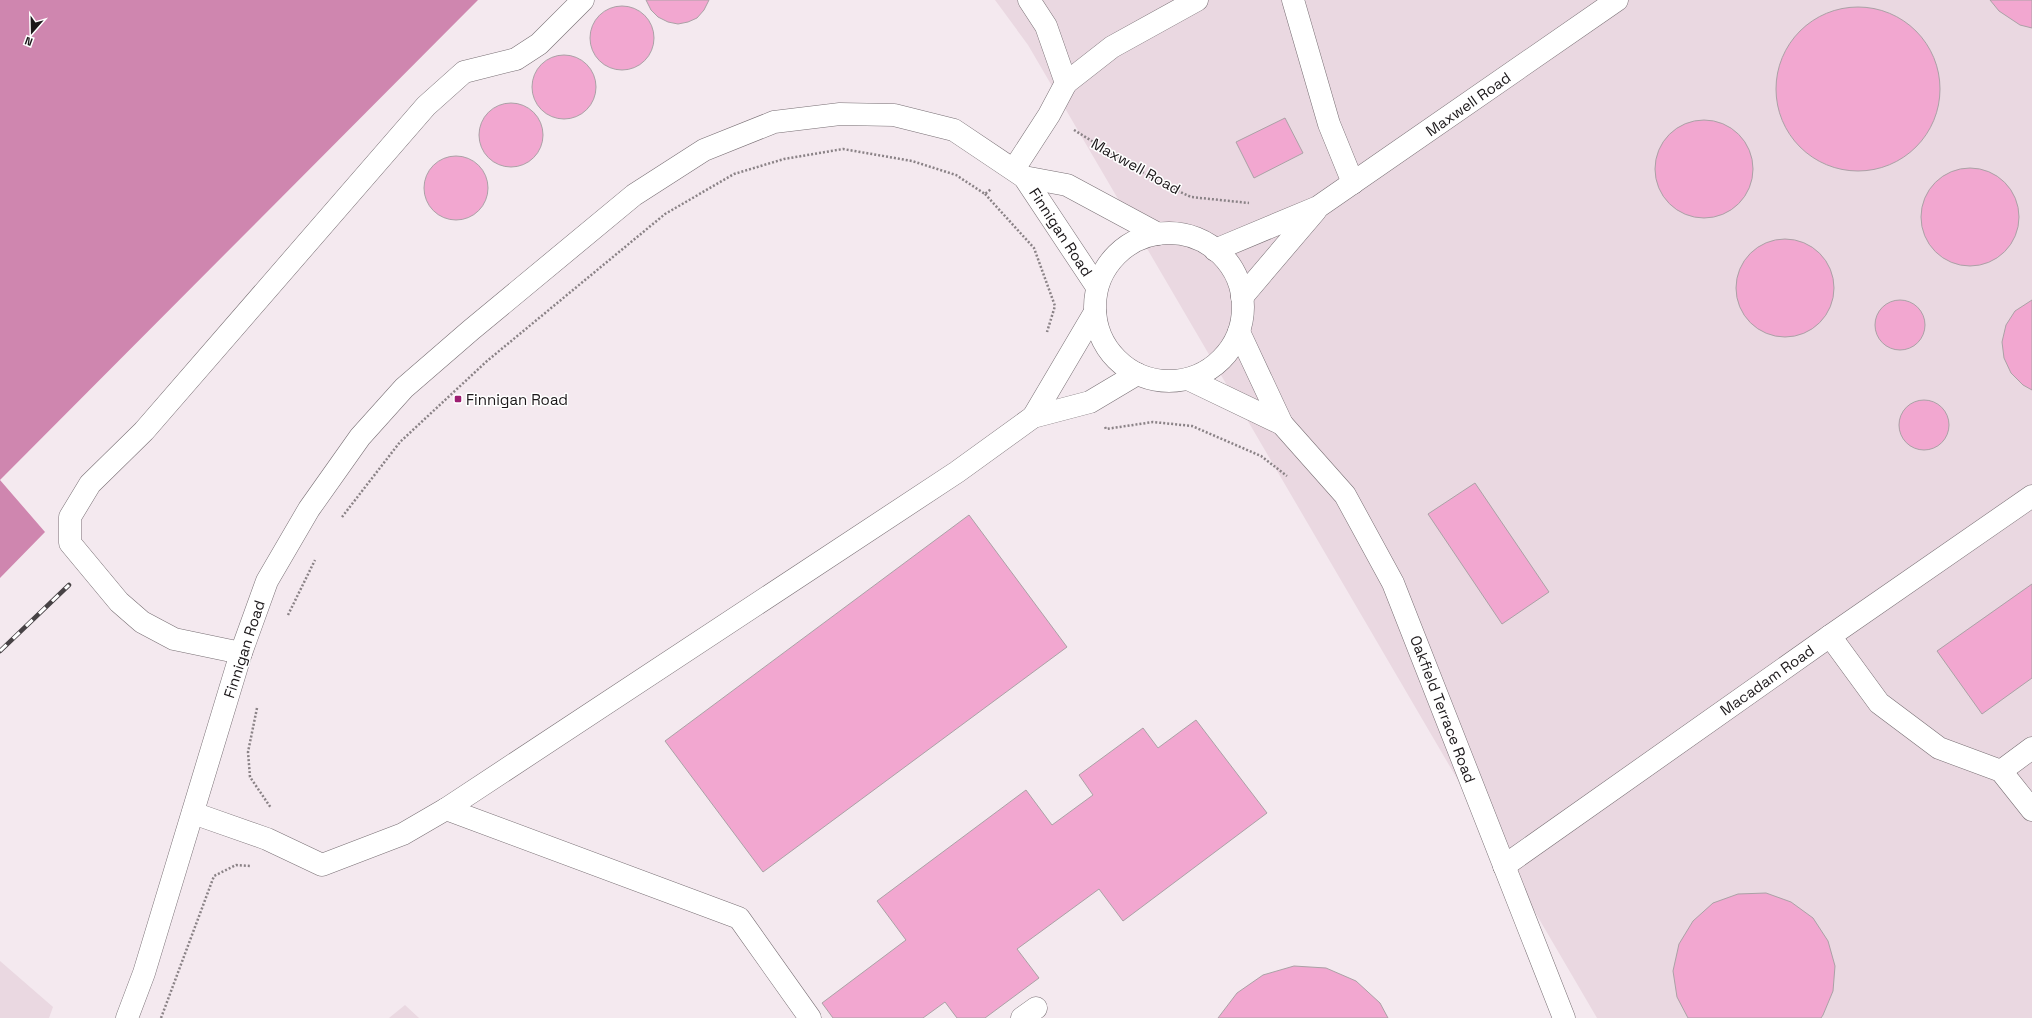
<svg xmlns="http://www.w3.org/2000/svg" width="2032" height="1018" font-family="'Space Grotesk',sans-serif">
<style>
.built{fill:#ead8e1}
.water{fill:#cf86af}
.building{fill:#f2a7d0;stroke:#aba1a6}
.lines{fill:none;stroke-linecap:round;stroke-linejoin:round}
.minor-casing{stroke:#786f74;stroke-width:23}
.path{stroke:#8a8286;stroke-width:2.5;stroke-dasharray:2 2;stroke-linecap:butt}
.minor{stroke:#fff;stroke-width:22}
.rail-casing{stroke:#474245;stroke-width:4.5}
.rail{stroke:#fff;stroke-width:3;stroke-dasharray:9;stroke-linecap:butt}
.poi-dot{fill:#9d1e72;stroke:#fff;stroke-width:1.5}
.labels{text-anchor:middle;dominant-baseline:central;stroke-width:3;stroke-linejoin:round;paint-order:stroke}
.street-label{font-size:15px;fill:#1b1719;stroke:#fff}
.poi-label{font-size:15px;fill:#1b1719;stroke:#fff;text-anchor:start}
</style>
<rect width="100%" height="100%" fill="#f4e9ef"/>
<g class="built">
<polygon points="995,0 2032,0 2032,1018 1597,1018 1028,45"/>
<polygon points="0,961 53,1007 49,1018 0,1018"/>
<polygon points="405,1005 419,1018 389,1018"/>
</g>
<polygon class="water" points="0,0 478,0 0,480 45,532 0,578"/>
<g class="building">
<polygon points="646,0 709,0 704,10 697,18 688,22 678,24 668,22 658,17 651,10"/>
<polygon points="1990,0 2032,0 2032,28 2020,25 1999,11"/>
<circle cx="622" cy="38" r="32"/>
<circle cx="1858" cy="89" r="82"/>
<circle cx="564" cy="87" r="32"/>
<circle cx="511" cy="135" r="32"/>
<polygon points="1285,118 1303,153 1254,178 1236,142"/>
<circle cx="1704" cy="169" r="49"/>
<circle cx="456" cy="188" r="32"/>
<circle cx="1970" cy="217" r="49"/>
<circle cx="1785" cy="288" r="49"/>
<polygon points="2032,300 2032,390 2023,385 2011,373 2004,358 2002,342 2006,325 2015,311"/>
<circle cx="1900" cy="325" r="25"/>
<circle cx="1924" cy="425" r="25"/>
<polygon points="1475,483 1549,592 1502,624 1428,514"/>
<polygon points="969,515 1067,647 763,872 665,741"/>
<polygon points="2032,584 2032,678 1982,714 1937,651"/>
<polygon points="1196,720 1267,813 1123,921 1099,889 1017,949 1039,978 985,1018 957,1018 945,1002 923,1018 833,1018 822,1003 906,940 877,901 1026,790 1052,825 1093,795 1079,775 1143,728 1158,748"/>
<polygon points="1766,893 1791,902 1813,918 1828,941 1835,966 1833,991 1823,1015 1821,1018 1688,1018 1677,997 1673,971 1679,944 1693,921 1713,903 1738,894"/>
<polygon points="1294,966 1326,968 1356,981 1380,1003 1388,1018 1218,1018 1237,993 1263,975"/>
</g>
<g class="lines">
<defs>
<g id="minor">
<polyline points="1293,0 1329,124 1353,183"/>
<polyline points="1066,83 1112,47 1197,0"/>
<polyline points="1014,169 1049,115 1066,83 1046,26 1029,0"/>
<polyline points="1024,177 1067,185 1158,234"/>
<circle cx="1169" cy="307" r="74"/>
<polyline points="1215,250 1318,207 1617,0"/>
<polyline points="1242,297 1316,210"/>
<polyline points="1239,332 1282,424 1345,495 1393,583 1564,1018"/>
<polyline points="1188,379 1282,424"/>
<polyline points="1033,417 1095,312"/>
<polyline points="1830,636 1879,703 1939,748 2001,771 2032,810"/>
<polyline points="241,653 174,639 142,622 119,602 70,543 70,517 90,484 144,431 426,106 464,72 516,59 539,44 583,0"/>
<polyline points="2001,771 2032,748"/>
<polyline points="446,809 957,472 1033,417 1090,402 1137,374"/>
<polyline points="193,813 267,839 322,865 403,834 446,809 739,918 810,1018"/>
<polyline points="1504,866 1830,636 2032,496"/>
<polyline points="127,1018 144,973 241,653 267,581 309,509 360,437 404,388 471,330 634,195 704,150 774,122 840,114 894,115 954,130 1024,177 1097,287"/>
<polyline points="1022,1018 1036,1008"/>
</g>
</defs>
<use href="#minor" class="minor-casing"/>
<g class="path">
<polyline points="1074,130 1157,181 1191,197 1249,203"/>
<polyline points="985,194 1034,248 1055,306 1047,332"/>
<polyline points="1105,427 1106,429 1153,422 1192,426 1261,456 1287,476"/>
<polyline points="342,517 400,442 487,361 665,214 734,174 784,159 843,149 912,161 956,175 985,194 991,189"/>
<polyline points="288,615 315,560"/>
<polyline points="257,708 248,752 250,777 271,808"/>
<polyline points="161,1018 214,876 236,865 250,866"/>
</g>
<use href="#minor" class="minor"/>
<defs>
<polyline id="rail" points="0,651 69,585"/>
</defs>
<use href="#rail" class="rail-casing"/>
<use href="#rail" class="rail"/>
</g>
<rect class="poi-dot" x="454" y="395" width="8" height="8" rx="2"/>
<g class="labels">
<g class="street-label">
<text transform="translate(1468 104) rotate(-35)">Maxwell Road</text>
<text transform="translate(1136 166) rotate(29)">Maxwell Road</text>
<text transform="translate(1061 232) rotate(57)">Finnigan Road</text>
<text transform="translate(244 649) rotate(-72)">Finnigan Road</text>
<text transform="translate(1767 680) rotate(-35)">Macadam Road</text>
<text transform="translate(1443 709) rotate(69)">Oakfield Terrace Road</text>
</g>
<g class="poi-label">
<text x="466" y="399">Finnigan Road</text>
</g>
</g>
<g transform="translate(32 32) rotate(200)" stroke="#ffffff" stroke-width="3" paint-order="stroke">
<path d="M0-3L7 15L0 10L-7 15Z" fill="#1b1719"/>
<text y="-6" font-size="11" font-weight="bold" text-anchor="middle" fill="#1b1719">N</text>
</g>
</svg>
